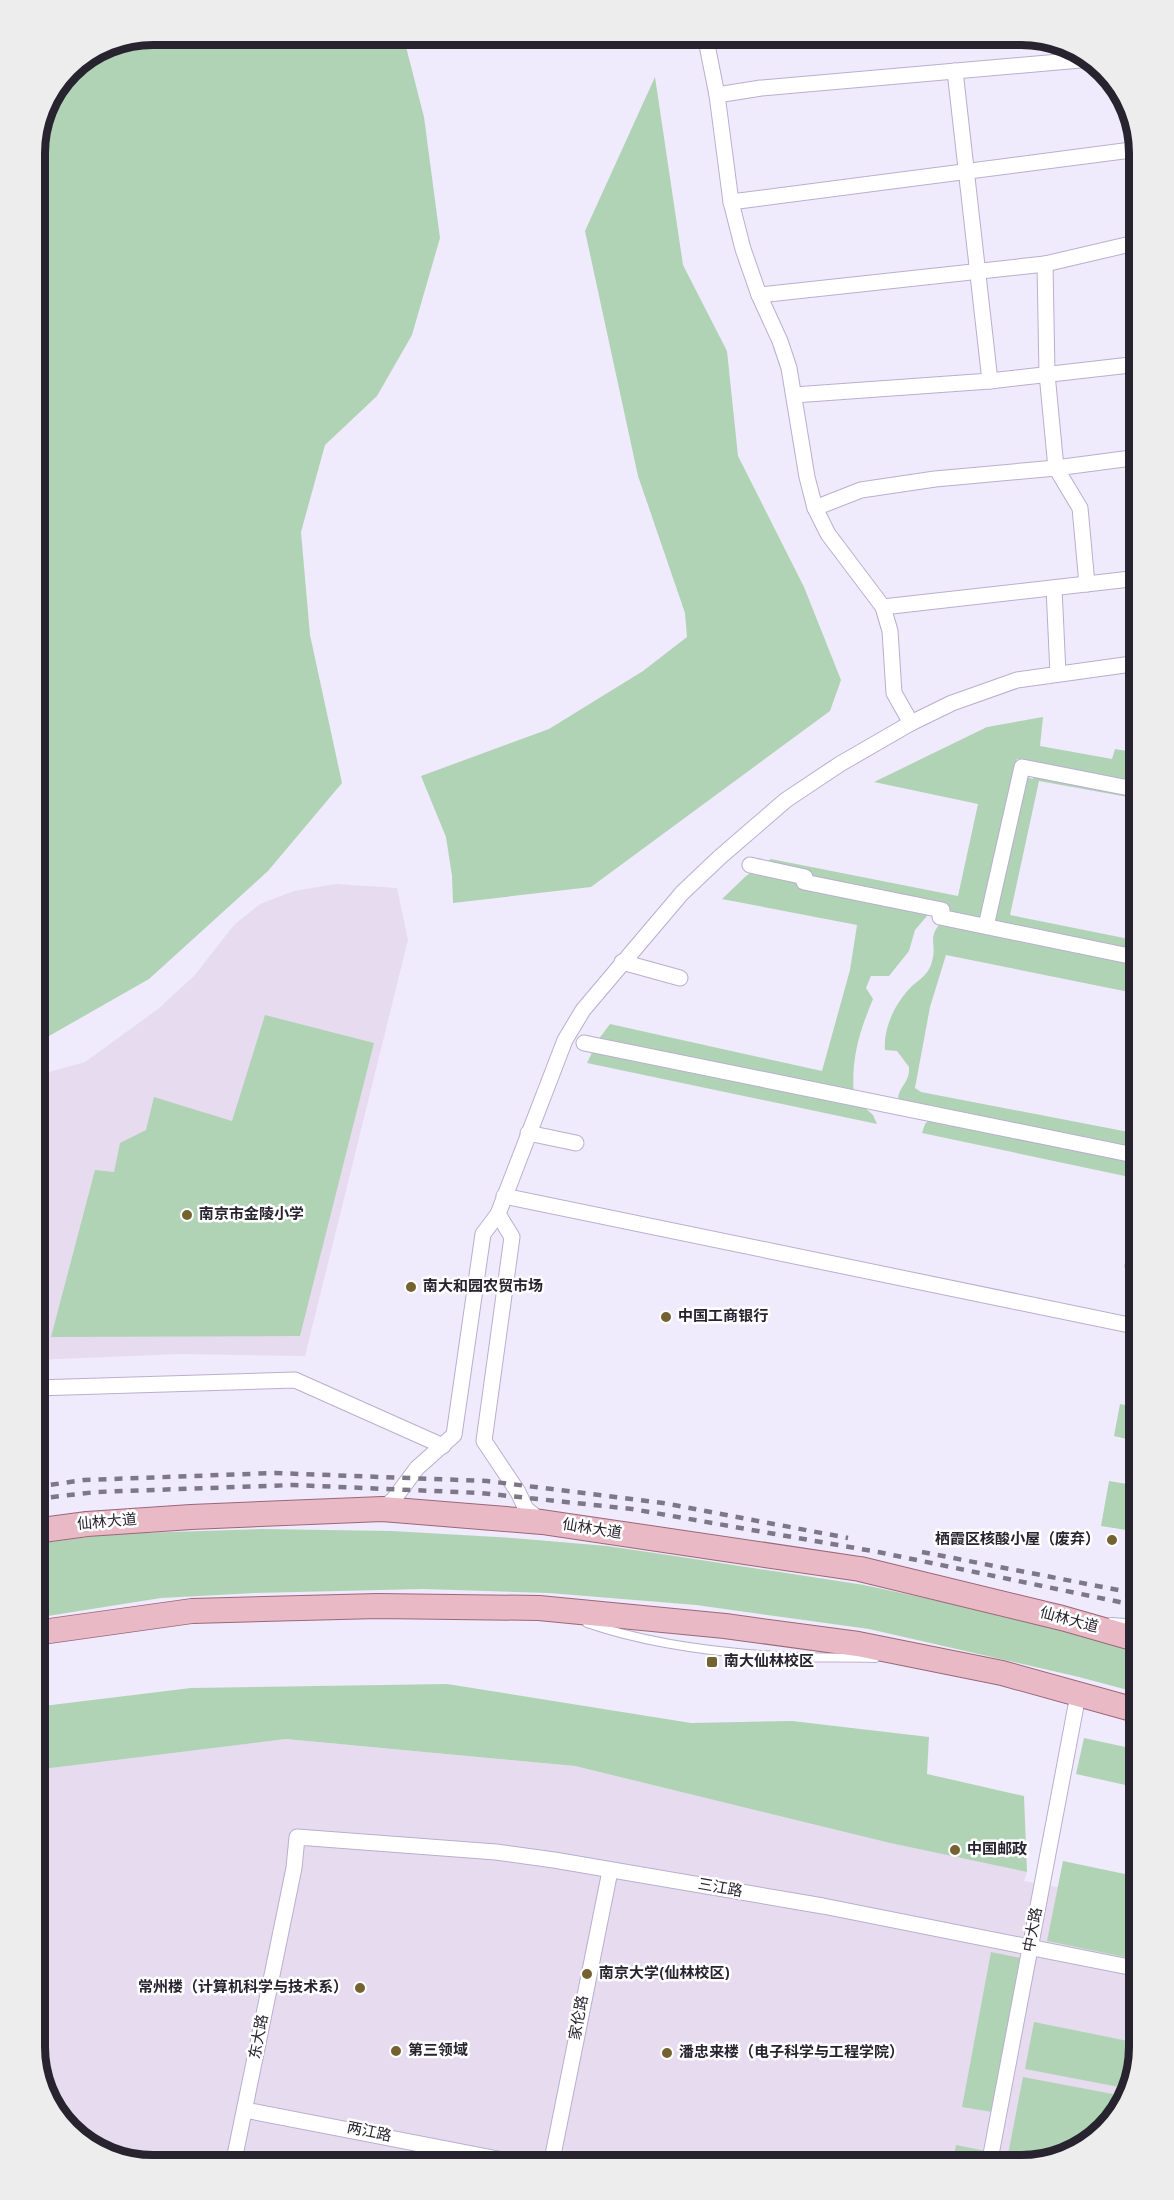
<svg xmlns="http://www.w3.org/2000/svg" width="1174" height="2200" font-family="Overpass,'Noto Sans SC',sans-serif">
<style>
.education{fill:#e7dbef}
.green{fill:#b1d3b5;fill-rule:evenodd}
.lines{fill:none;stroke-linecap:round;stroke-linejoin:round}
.lane-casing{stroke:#b9afce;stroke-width:10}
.street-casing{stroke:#b9afce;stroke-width:17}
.primary-casing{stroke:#9b6778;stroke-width:26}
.lane{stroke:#fff;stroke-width:8}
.street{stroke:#fff;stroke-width:15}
.primary{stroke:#e9b9c6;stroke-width:24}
.rail{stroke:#7d7887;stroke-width:4.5;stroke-dasharray:8 8;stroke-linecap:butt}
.poi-dot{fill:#746331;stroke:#fff;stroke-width:2}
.labels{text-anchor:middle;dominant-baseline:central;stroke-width:5;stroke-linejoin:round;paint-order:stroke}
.poi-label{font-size:15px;font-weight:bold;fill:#27232f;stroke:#fff;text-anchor:start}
.street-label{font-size:15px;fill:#27232f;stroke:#fff}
.rim{fill:none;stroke:#27232f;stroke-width:8}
</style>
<rect width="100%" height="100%" fill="#f0eafd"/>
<g class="education">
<polygon points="336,884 397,888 408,940 305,1356 179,1354 35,1360 35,1076 85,1062 158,1009 194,976 234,925 260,904 294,891"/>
<polygon points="286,1739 575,1766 890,1843 1027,1872 1024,1881 1139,1902 1139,2047 1119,2113 1066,2156 1021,2165 146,2165 87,2145 44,2092 35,2047 35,1770"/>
</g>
<g class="green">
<polygon points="153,35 403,35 424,117 440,238 412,335 377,396 325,445 301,532 310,635 342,783 268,871 149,979 35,1044 35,146 44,108 70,69 108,43"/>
<polygon points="655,77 683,265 727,351 738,456 804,587 841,680 830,711 591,887 453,903 452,876 446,837 421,776 549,729 643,671 687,637 685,613 638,476 585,231"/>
<path d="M1043 717 1040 746 1112 759 1115 749 1139 753V799L1039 781 1010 915 1139 941V994L946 955 930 1007 915 1088 921 1092 1139 1134V1179L922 1133 925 1124 934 1115 905 1109 898 1097C901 1084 910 1082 909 1067L897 1051 885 1050C883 1027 896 1002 912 986 920 979 927 975 931 965 939 942 924 939 945 918L933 909 915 930 909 951 889 976H871L866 988 873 999C858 1035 851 1060 854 1098L873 1115 877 1124 587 1063 598 1040 610 1024 822 1071 850 970 857 925 722 899 746 876 771 859 958 896 978 804 874 782 987 727ZM1017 759 1036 762 1033 779 1026 777 1006 809Z"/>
<polygon points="265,1015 374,1043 300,1336 51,1337 95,1170 114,1172 120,1143 146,1130 154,1097 232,1121"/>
<polygon points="1120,1404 1139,1408 1139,1442 1114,1436"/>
<polygon points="1109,1481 1139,1486 1139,1532 1101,1526"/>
<polygon points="262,1529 392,1531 513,1538 607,1546 675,1556 864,1585 1051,1625 1139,1654 1139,1693 1079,1677 869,1629 696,1605 549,1593 423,1589 255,1593 161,1598 35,1618 35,1544 110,1534"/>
<polygon points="447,1684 691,1723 792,1721 929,1737 927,1774 1024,1796 1027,1872 890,1843 575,1766 286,1739 35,1770 35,1707 191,1688"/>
<polygon points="1084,1738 1139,1750 1139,1788 1076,1774"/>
<polygon points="1063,1861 1139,1877 1139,1960 1047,1941"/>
<polygon points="991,1952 1021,1958 992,2112 962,2107"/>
<polygon points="1034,2022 1128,2041 1119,2087 1025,2069"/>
<polygon points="1023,2077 1118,2095 1113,2118 1066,2156 1021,2165 1006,2165"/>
<polygon points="956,2145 986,2151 983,2165 952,2165"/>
</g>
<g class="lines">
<defs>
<g id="lane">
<polyline points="1111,1622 1139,1624"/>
<path d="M587 1623C654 1646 727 1654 796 1657 822 1658 849 1657 875 1658"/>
</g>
<g id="street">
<polyline points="705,35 717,95"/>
<polyline points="955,71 990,381"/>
<polyline points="731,202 1139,149"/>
<polyline points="1045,264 1047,374 1056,468 1080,508 1087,584"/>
<polyline points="759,295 1045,264 1139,242"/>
<polyline points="794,395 990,381 1139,364"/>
<polyline points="815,508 861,490 935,479 1056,468 1139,457"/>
<polyline points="1054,588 1058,674"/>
<polyline points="883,607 1139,578"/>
<polyline points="911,723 894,693 890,631 883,607 828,534 815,508 807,477 789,368 780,341 759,295 743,249 731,202 717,95 761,88 1092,59"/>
<polyline points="750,865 805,877 804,882 942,910 940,917 1139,958"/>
<polyline points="986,926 1022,767 1139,790"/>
<polyline points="622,962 680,978"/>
<polyline points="584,1043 1139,1156"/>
<polyline points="528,1133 576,1143"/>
<polyline points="504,1196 1139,1327"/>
<polyline points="498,1214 512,1237 484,1441 518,1492 526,1509 540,1520"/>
<polyline points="1133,1266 1139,1267"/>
<polyline points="35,1388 295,1380 443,1446"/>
<polyline points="382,1509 394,1499 417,1468 454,1435 483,1234 498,1214 565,1040 583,1010 682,893 720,857 786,800 840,764 911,723 952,703 1017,680 1139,663"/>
<polyline points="1138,2052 1139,2045"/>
<polyline points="245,2110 529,2165"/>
<polyline points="233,2165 294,1868 297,1837 496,1852 554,1860 823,1906 1139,1969"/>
<polyline points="551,2165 610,1871"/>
<polyline points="989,2165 1078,1695"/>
</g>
<g id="primary">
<polyline points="35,1531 87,1524 191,1517 382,1509 542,1522 860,1569 1062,1618 1139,1640"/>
<polyline points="35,1633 192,1611 378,1606 539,1608 725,1626 858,1644 1002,1673 1139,1711"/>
</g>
</defs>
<use href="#lane" class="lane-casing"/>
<use href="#street" class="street-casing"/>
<use href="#primary" class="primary-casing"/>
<use href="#lane" class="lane"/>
<use href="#street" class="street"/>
<use href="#primary" class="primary"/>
<g class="rail">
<polyline points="35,1487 84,1480 275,1473 487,1481 663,1503 848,1538"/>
<polyline points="35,1499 96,1492 293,1485 481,1493 632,1509 878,1552 1139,1606"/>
<polyline points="922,1552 1139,1594"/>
</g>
</g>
<g class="poi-dot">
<circle cx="187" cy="1215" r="6"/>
<circle cx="411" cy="1287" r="6"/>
<circle cx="666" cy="1317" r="6"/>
<circle cx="1112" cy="1540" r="6"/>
<rect x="706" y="1656" width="12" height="12" rx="3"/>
<circle cx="955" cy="1850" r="6"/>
<circle cx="587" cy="1974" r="6"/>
<circle cx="360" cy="1988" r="6"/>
<circle cx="396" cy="2051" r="6"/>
<circle cx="667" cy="2053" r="6"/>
</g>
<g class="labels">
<g class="poi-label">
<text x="199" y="1215">南京市金陵小学</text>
<text x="423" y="1287">南大和园农贸市场</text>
<text x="678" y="1317">中国工商银行</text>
<text x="1100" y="1540" text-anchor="end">栖霞区核酸小屋（废弃）</text>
<text x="724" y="1662">南大仙林校区</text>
<text x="967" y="1850">中国邮政</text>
<text x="599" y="1974">南京大学(仙林校区)</text>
<text x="348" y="1988" text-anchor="end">常州楼（计算机科学与技术系）</text>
<text x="408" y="2051">第三领域</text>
<text x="679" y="2053">潘忠来楼（电子科学与工程学院）</text>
</g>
<g class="street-label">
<text transform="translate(107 1523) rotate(-5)">仙林大道</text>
<text transform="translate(592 1530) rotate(9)">仙林大道</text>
<text transform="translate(1069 1621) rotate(15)">仙林大道</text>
<text transform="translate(720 1889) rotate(10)">三江路</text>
<text transform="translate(1034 1930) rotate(-79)">中大路</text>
<text transform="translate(580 2018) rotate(-79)">家伦路</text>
<text transform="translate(260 2037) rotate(-79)">东大路</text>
<text transform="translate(369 2133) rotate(12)">两江路</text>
</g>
</g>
<path d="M0 0H1174V2200H0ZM153 45H1021A108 108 0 0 1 1129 153V2047A108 108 0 0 1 1021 2155H153A108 108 0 0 1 45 2047V153A108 108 0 0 1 153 45Z" fill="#eeedee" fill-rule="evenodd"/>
<path class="rim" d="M153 45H1021A108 108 0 0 1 1129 153V2047A108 108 0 0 1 1021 2155H153A108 108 0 0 1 45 2047V153A108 108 0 0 1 153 45Z"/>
</svg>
